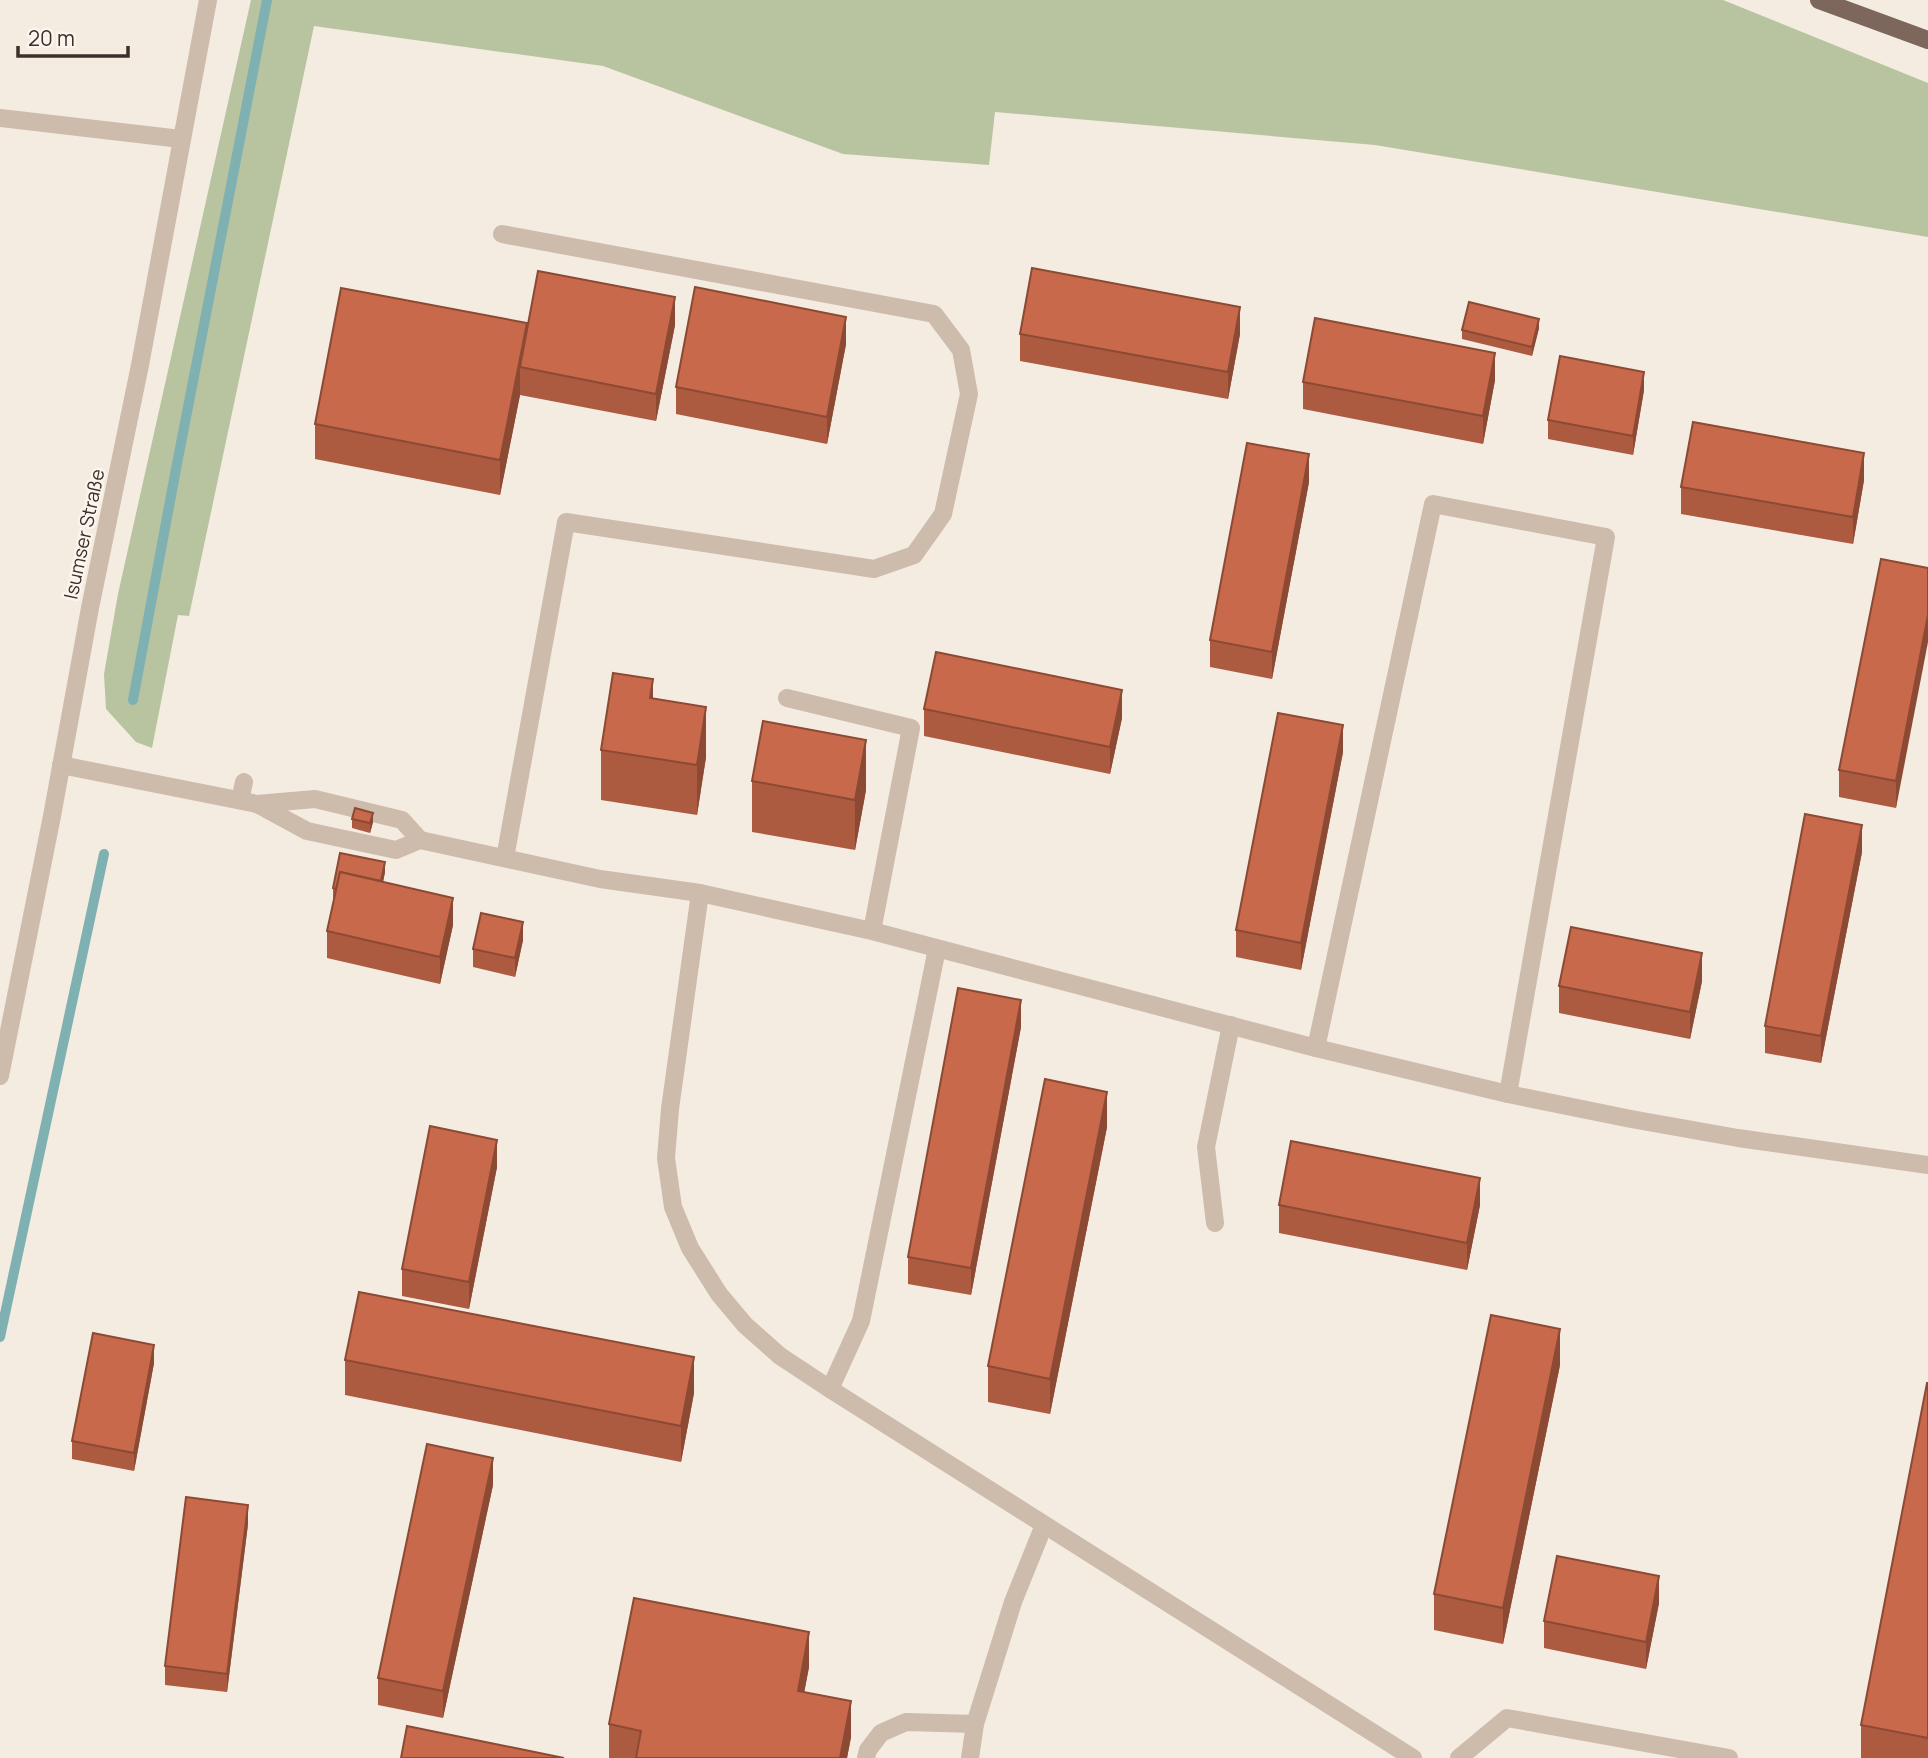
<svg xmlns="http://www.w3.org/2000/svg" width="1928" height="1758" font-family="Manrope,sans-serif">
<style>
.green{fill:#b8c4a0}
.lines{fill:none;stroke-linecap:round;stroke-linejoin:round}
.stream{stroke:#7fb0b2;stroke-width:10}
.service{stroke:#cdbbac;stroke-width:18}
.minor{stroke:#cdbbac;stroke-width:18}
.tertiary{stroke:#cdbbac;stroke-width:18}
.primary{stroke:#7d675c;stroke-width:18}
.wall{fill:#ac5a40}
.shaded-wall{fill:#8c4a34}
.building{fill:#c8694b;stroke:#8c4a34;stroke-width:2}
.labels{text-anchor:middle;dominant-baseline:central;stroke-width:5;stroke-linejoin:round;paint-order:stroke}
.street-label{font-size:19px;fill:#3b302b;stroke:#fbf5ee}
</style>
<rect width="100%" height="100%" fill="#f4ebe1"/>
<polygon class="green" points="251,0 1723,0 1928,83 1928,237 1375,145 995,112 989,165 843,154 603,66 314,26 189,616 178,615 152,748 136,742 106,709 104,674 118,594"/>
<g class="lines">
<g class="stream">
<polyline points="133,700 176,469 267,0"/>
<polyline points="0,1337 104,854"/>
</g>
<g class="service">
<polyline points="502,234 934,314 961,350 969,394 943,514 914,555 874,569 566,522 505,858"/>
<polyline points="787,698 911,728 872,931"/>
<polyline points="61,765 257,804 307,831 396,850 420,840 600,879 700,893 872,931 1316,1048 1508,1094 1631,1119 1738,1138 1928,1165"/>
<polyline points="240,800 244,782"/>
<polyline points="257,804 315,799 402,820 420,840"/>
<polyline points="700,893 670,1109 666,1158 673,1207 690,1248 719,1294 745,1325 780,1356 830,1389 1413,1758"/>
<polyline points="1316,1048 1433,504 1606,537 1508,1094"/>
<polyline points="1215,1223 1206,1147 1231,1025"/>
<polyline points="830,1389 861,1321 937,949"/>
<polyline points="866,1758 868,1750 881,1733 906,1722 975,1724"/>
<polyline points="970,1758 975,1724 1013,1602 1044,1525"/>
<polyline points="1459,1758 1507,1718 1729,1758"/>
</g>
<polyline class="minor" points="0,118 181,139"/>
<polyline class="tertiary" points="0,1076 52,816 90,608 140,365 208,0"/>
<polyline class="primary" points="1819,0 1928,40"/>
</g>
<g class="wall">
<polygon points="675,325 656,421 520,395 500,495 315,459 315,424 527,331"/>
<polygon points="1539,328 1532,356 1462,339 1462,330"/>
<polygon points="1020,334 1240,334 1228,399 1020,361"/>
<polygon points="846,344 827,444 676,414 676,387"/>
<polygon points="1495,380 1483,444 1303,409 1303,382"/>
<polygon points="1644,390 1633,455 1548,439 1548,420"/>
<polygon points="1864,480 1853,544 1681,514 1681,487"/>
<polygon points="1309,482 1272,679 1210,667 1210,640"/>
<polygon points="1928,568 1896,808 1839,797 1839,770"/>
<polygon points="653,698 706,757 697,815 601,800 601,750"/>
<polygon points="924,709 1122,718 1110,774 924,736"/>
<polygon points="1343,752 1301,970 1236,957 1236,930"/>
<polygon points="752,781 866,790 855,850 752,832"/>
<polygon points="352,819 373,822 370,833 352,828"/>
<polygon points="1862,852 1821,1063 1765,1053 1765,1026"/>
<polygon points="385,872 383,882 453,925 440,984 327,958 327,931 334,898 333,898 333,888"/>
<polygon points="523,940 515,977 473,967 473,949"/>
<polygon points="1702,981 1690,1039 1559,1013 1559,986"/>
<polygon points="1021,1027 971,1295 908,1284 908,1257"/>
<polygon points="1107,1127 1050,1414 988,1402 988,1366"/>
<polygon points="497,1167 469,1309 402,1296 402,1269"/>
<polygon points="1279,1205 1480,1205 1467,1270 1279,1233"/>
<polygon points="345,1360 694,1393 681,1462 345,1395"/>
<polygon points="154,1363 134,1471 72,1459 72,1441"/>
<polygon points="1560,1365 1503,1644 1434,1630 1434,1594"/>
<polygon points="1928,1383 1928,1758 1861,1758 1861,1725"/>
<polygon points="493,1485 443,1718 378,1705 378,1678"/>
<polygon points="248,1524 227,1692 165,1685 165,1666"/>
<polygon points="1659,1603 1646,1669 1544,1648 1544,1621"/>
<polygon points="809,1667 804,1692 851,1737 847,1758 609,1758 609,1724"/>
</g>
<g class="shaded-wall">
<polygon points="675,297 675,325 656,421 656,394"/>
<polygon points="1240,307 1240,334 1228,399 1228,372"/>
<polygon points="846,317 846,344 827,444 827,417"/>
<polygon points="1539,319 1539,328 1532,356 1532,347"/>
<polygon points="527,323 527,358 520,367 520,395 500,495 500,460"/>
<polygon points="1495,353 1495,380 1483,444 1483,416"/>
<polygon points="1644,372 1644,390 1633,455 1633,436"/>
<polygon points="1864,453 1864,480 1853,544 1853,517"/>
<polygon points="1309,454 1309,482 1272,679 1272,652"/>
<polygon points="1928,615 1928,642 1896,808 1896,781"/>
<polygon points="653,679 653,730 650,698"/>
<polygon points="1122,690 1122,718 1110,774 1110,747"/>
<polygon points="706,707 706,757 697,815 697,765"/>
<polygon points="1343,725 1343,752 1301,970 1301,943"/>
<polygon points="866,740 866,790 855,850 855,800"/>
<polygon points="373,813 373,822 370,833 370,823"/>
<polygon points="1862,825 1862,852 1821,1063 1821,1036"/>
<polygon points="385,862 385,872 378,907 378,898"/>
<polygon points="453,898 453,925 440,984 440,957"/>
<polygon points="523,922 523,940 515,977 515,958"/>
<polygon points="1702,953 1702,981 1690,1039 1690,1012"/>
<polygon points="1021,1000 1021,1027 971,1295 971,1268"/>
<polygon points="1107,1092 1107,1127 1050,1414 1050,1379"/>
<polygon points="497,1140 497,1167 469,1309 469,1282"/>
<polygon points="1480,1178 1480,1205 1467,1270 1467,1243"/>
<polygon points="1560,1329 1560,1365 1503,1644 1503,1608"/>
<polygon points="154,1345 154,1363 134,1471 134,1453"/>
<polygon points="694,1357 694,1393 681,1462 681,1426"/>
<polygon points="493,1458 493,1485 443,1718 443,1691"/>
<polygon points="248,1505 248,1524 227,1692 227,1674"/>
<polygon points="1659,1576 1659,1603 1646,1669 1646,1642"/>
<polygon points="809,1632 809,1667 798,1726 798,1691"/>
<polygon points="851,1701 851,1737 847,1758 840,1758"/>
</g>
<g class="building">
<polygon points="1032,268 1240,307 1228,372 1020,334"/>
<polygon points="538,271 675,297 656,394 520,367"/>
<polygon points="695,287 846,317 827,417 676,387"/>
<polygon points="341,288 527,323 500,460 315,424"/>
<polygon points="1469,302 1539,319 1532,347 1462,330"/>
<polygon points="1315,318 1495,353 1483,416 1303,382"/>
<polygon points="1560,356 1644,372 1633,436 1548,420"/>
<polygon points="1693,422 1864,453 1853,517 1681,487"/>
<polygon points="1247,443 1309,454 1272,652 1210,640"/>
<polygon points="1881,559 1928,568 1928,615 1896,781 1839,770"/>
<polygon points="936,652 1122,690 1110,747 924,709"/>
<polygon points="613,673 653,679 650,698 706,707 697,765 601,750"/>
<polygon points="1278,713 1343,725 1301,943 1236,930"/>
<polygon points="763,721 866,740 855,800 752,781"/>
<polygon points="355,808 373,813 370,823 352,819"/>
<polygon points="1805,814 1862,825 1821,1036 1765,1026"/>
<polygon points="340,853 385,862 381,881 340,872 336,889 333,888"/>
<polygon points="340,872 453,898 440,957 327,931"/>
<polygon points="481,913 523,922 515,958 473,949"/>
<polygon points="1571,927 1702,953 1690,1012 1559,986"/>
<polygon points="958,988 1021,1000 971,1268 908,1257"/>
<polygon points="1045,1079 1107,1092 1050,1379 988,1366"/>
<polygon points="430,1126 497,1140 469,1282 402,1269"/>
<polygon points="1291,1141 1480,1178 1467,1243 1279,1205"/>
<polygon points="359,1292 694,1357 681,1426 345,1360"/>
<polygon points="1491,1315 1560,1329 1503,1608 1434,1594"/>
<polygon points="93,1333 154,1345 134,1453 72,1441"/>
<polygon points="1927,1383 1928,1383 1928,1738 1861,1725"/>
<polygon points="427,1444 493,1458 443,1691 378,1678"/>
<polygon points="186,1497 248,1505 227,1674 165,1666"/>
<polygon points="1557,1556 1659,1576 1646,1642 1544,1621"/>
<polygon points="634,1598 809,1632 798,1691 851,1701 840,1758 636,1758 641,1731 609,1724"/>
<polygon points="407,1726 564,1758 401,1758"/>
</g>
<g class="labels">
<g class="street-label">
<text transform="translate(84 534) rotate(-78)">Isumser Straße</text>
</g>
</g>
<path d="M18 46v10h110v-10" fill="none" stroke="#3b302b" stroke-width="3.5"/>
<text x="28" y="46" font-size="21" fill="#3b302b" stroke="#fbf5ee" stroke-width="5" paint-order="stroke">20 m</text>
</svg>
